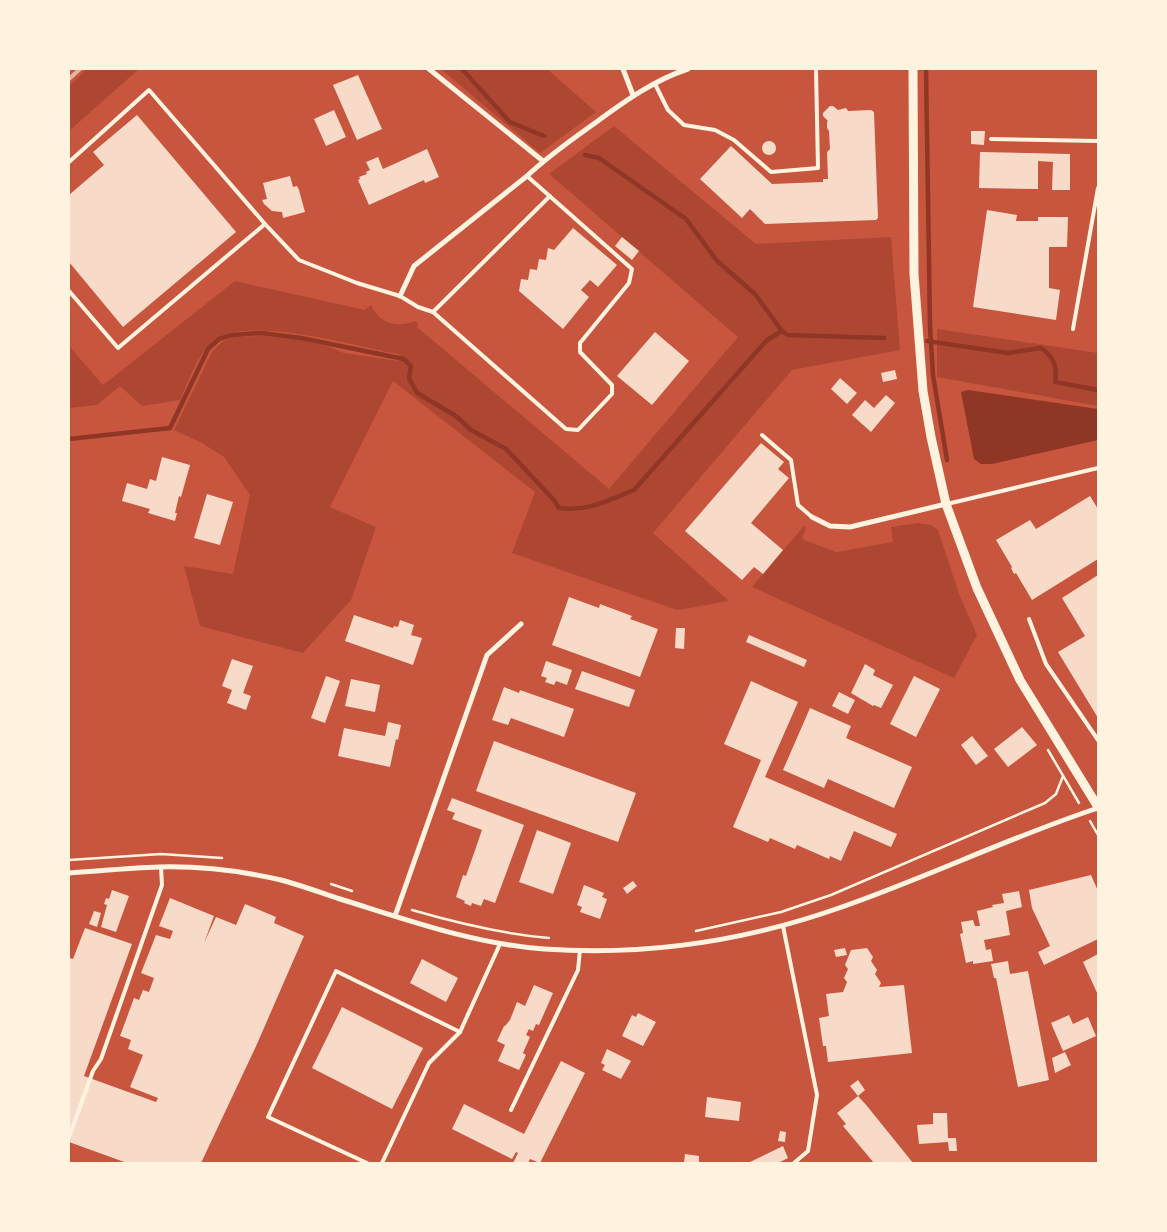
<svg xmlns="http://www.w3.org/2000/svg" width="1167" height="1232" font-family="Barlow,sans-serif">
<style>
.green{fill:#ae4732}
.water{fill:#8f3625}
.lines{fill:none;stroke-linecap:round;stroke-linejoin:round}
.stream{stroke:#8f3625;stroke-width:4.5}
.building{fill:#f7dbc8}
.path{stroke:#fff3e0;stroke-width:2.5}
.service{stroke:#fff3e0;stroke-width:4}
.minor{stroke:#fff3e0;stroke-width:5}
.tertiary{stroke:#fff3e0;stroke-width:9}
.rail{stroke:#e9b49f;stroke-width:4}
</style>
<rect width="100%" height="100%" fill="#c8553d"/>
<g class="green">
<polygon points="87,69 139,69 69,131 69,86"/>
<polygon points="441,69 547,69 596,112 540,153"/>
<path d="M614 126 756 244 891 237 900 350 792 370 653 533 729 601 677 610 512 553 535 492 393 381 330 507 376 527 351 600 303 653 200 626 184 566 233 574 250 495 224 457 202 443 174 430 212 352 222 342 234 337 265 336 301 340 327 346 344 353 398 361 401 355C352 345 283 325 235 332 224 333 215 339 208 346 198 355 186 387 180 400L142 406 120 386 97 405 69 408V346L103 385 235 281 365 310 371 305C380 324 396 328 415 321L418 323 417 327 609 489 738 337 549 174Z"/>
<polygon points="937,329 1098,353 1098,406 937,377"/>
<polygon points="918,523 931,525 938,530 959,594 977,635 954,678 752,587 804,526 806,527 802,539 836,552 893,542 891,527"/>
</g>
<polygon class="water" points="968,390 1098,409 1098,440 992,464 981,464 974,459 961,392"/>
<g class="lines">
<g class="stream">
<polyline points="462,69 510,122 544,136"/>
<polyline points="926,69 930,326 933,375 947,460"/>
<polyline points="585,155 599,158 686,219 717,261 755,294 782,331 788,335 884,338"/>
<path d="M927 341 1008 353 1041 348C1053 356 1058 368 1055 382L1098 390"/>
<path d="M69 439 170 428 208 349 219 339 232 335 261 333 301 338 404 359 411 366 409 378 417 393 456 416 471 430 506 449 554 500 559 508C586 512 610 500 634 490L767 340 782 331"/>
</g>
</g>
<g class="building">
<polygon points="358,75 382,129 357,140 333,85"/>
<polygon points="830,106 833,106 838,110 846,108 848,111 871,110 874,112 878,218 876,220 765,224 750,209 742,218 700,179 731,146 772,184 823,182 823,179 828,179 827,152 830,149 829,131 827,128 827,122 828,121 823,116 823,113"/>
<polygon points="334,110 346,137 326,146 314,119"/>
<polygon points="137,115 236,232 123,327 69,262 69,195 104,165 93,152"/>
<polygon points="971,131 985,131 984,145 971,144"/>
<circle cx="769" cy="148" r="7"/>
<polygon points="427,149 439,177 425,183 424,180 369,205 358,180 360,179 359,177 367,174 366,172 370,170 366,162 378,157 383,169"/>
<polygon points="980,152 1070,154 1070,190 1052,190 1053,162 1038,161 1038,189 979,188"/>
<polygon points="290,176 293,187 297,186 299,190 305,212 283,218 282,212 272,211 264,204 262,200 267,199 263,183"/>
<polygon points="987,210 1017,215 1016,221 1038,221 1038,217 1068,217 1067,247 1049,247 1049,288 1060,290 1056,320 973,307"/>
<polygon points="573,228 617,265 598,287 590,280 581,290 589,297 563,329 519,291 521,279 528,280 530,269 537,270 539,259 546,260 548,248 554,250"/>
<polygon points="622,237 639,251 632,260 615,246"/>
<polygon points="655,332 689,361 652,405 617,376"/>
<polygon points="895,370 897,379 883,382 881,373"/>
<polygon points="840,378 857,393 847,404 831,389"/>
<polygon points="886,395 895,403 871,432 852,415 865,400 874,408"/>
<polygon points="761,443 784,462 778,469 789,478 751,523 783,550 763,574 754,567 742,580 685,531"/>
<polygon points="162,457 190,465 181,497 179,496 175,513 177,513 175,521 148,513 150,509 122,501 127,483 147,489 150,479 156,481"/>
<polygon points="207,494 233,502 220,545 194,538"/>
<polygon points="1090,496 1098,509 1098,559 1032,600 1016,573 1014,574 1011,568 1012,567 996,540 1030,520 1036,529"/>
<polygon points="1098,575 1098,718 1058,652 1085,636 1062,598"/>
<polygon points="569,597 599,608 600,604 632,616 630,619 658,629 640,677 552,645"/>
<polygon points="354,615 393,628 394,626 398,627 400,620 414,625 411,635 422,638 413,665 345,641"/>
<polygon points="676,628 685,628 684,649 675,648"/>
<polygon points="749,635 807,660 804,667 746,642"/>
<polygon points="232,659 253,666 243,693 251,696 246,710 227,703 232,690 222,686"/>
<polygon points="546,661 572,670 567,685 556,681 554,685 545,682 547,678 541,676"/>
<polygon points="865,664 875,670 873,675 893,685 881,708 874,705 873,706 851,693"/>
<polygon points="582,671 635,690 629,707 575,689"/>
<polygon points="326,676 340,681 325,723 311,718"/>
<polygon points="914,676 940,689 916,737 890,724"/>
<polygon points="351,679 380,685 375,712 345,706"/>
<polygon points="751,681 798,702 765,777 897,834 891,847 854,831 841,861 830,856 829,859 797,845 795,849 770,838 768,842 733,827 761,760 724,744"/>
<polygon points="504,687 519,693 520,690 574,709 564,737 511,718 508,725 492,720"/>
<polygon points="839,692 855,700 848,714 832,706"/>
<polygon points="810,708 851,726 846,738 912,767 894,808 828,779 824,788 783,770"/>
<polygon points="388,722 401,725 398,740 396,739 390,767 338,756 344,728 385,736"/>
<polygon points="1022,727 1037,745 1008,767 994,749"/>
<polygon points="972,736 988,756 976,765 961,745"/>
<polygon points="494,741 636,793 618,842 476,791"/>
<polygon points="452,798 524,825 495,903 484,899 481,906 472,903 471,906 464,903 465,901 456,897 463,875 466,876 482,830 452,819 455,813 447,810"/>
<polygon points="537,830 571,843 553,894 519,882"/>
<polygon points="1091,875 1098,891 1098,939 1044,965 1038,952 1050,946 1032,908 1029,890"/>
<polygon points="633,881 637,886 627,894 623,888"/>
<polygon points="584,885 604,893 602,897 607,899 600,919 580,912 582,907 577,905"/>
<polygon points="112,890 129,896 116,932 101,927 107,905 104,904 106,898 109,899"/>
<polygon points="1019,891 1022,907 1006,911 1010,935 984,940 986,950 991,949 993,961 973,964 973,961 966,963 960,934 963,933 961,922 973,920 975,926 980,926 977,911 993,907 992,905 1004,903 1002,894"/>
<polygon points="170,898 214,916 204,943 216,917 236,925 245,904 276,917 274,923 304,936 257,1044 201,1163 127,1163 69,1142 69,958 73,959 85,928 132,944 84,1076 156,1102 158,1098 130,1087 143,1055 128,1049 131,1040 120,1036 134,998 139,1000 143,990 149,992 154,978 141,973 156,935 170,939 173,931 159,926"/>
<polygon points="94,911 101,913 97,927 89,924"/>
<polygon points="845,948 847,955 836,957 834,950"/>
<polygon points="867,948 873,957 871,961 877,970 875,974 881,983 879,987 904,985 912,1053 828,1062 826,1046 823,1046 819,1018 829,1016 826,994 843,992 847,982 844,978 848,969 845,965 851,950"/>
<polygon points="1098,954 1098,995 1083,962"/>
<polygon points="422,959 458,978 446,1002 410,983"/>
<polygon points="1008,961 1010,974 1028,971 1049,1080 1018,1087 996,978 994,978 991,964"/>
<polygon points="534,985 553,993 539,1025 536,1024 533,1031 529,1029 526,1035 530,1037 523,1053 526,1055 519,1070 498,1061 505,1045 497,1041 504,1026 505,1026 510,1020 517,1002 525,1006"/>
<polygon points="342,1007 423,1048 392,1109 312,1068"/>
<polygon points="638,1013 656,1022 643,1046 622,1036 632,1015 636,1017"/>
<polygon points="1069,1015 1073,1024 1088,1017 1096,1036 1063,1051 1051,1023"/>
<polygon points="607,1049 631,1061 621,1079 602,1070 605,1065 601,1063"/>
<polygon points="1065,1052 1071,1065 1055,1073 1052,1058"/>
<polygon points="561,1061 585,1073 540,1163 530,1159 528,1163 513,1163 518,1153 516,1152 512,1159 452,1129 464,1104 524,1134"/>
<polygon points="858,1080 865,1090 858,1096 850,1086"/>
<polygon points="858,1096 867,1106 913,1163 874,1163 843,1126 846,1124 837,1113"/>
<polygon points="707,1097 741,1102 739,1121 705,1117"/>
<polygon points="933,1113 947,1113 948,1138 956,1138 957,1151 949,1151 948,1142 919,1144 917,1125 933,1124"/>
<polygon points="780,1131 786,1132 785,1142 778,1141"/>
<polygon points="783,1146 788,1158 778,1163 748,1163"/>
<polygon points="685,1154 699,1156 699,1163 684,1163"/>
</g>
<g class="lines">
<g class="path">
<polyline points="1048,750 1079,803"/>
<polyline points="1090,821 1098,835"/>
<polyline points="69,860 161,854 222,858"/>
<polyline points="331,884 352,891"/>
<path d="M412 910C457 923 502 934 549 938"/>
<polyline points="696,931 781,912 831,895 1045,803 1056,794 1063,776"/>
</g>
<g class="service">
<polyline points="655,84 668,110 684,125 715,130 734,140 771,172 818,168 816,69"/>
<polyline points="991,139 1098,141"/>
<polyline points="69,162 149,90 265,224 299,260 357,283 400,296 418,307 433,312"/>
<polyline points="527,176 632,269 629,283 580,343 580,352 612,385 612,394 578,430 566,429 433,312 550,196"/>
<polyline points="69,291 118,348 265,224"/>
<polyline points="1073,329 1098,188"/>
<polyline points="762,435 791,460 798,505 812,517"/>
<polyline points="947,504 1098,468"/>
<polyline points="1029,619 1046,664 1098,740"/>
<polyline points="783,926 817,1095 808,1151 794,1163"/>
<polyline points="511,1110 578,970 580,950"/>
<polyline points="69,1137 93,1071 101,1059 162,885 161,867"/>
<polyline points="367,1163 268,1117 336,971 460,1032"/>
<polyline points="382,1163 429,1063 460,1032 500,944"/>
</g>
<g class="minor">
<polyline points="429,69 543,161"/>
<polyline points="623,69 633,95"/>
<path d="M400 296 414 266 527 176C546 158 567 143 588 128 620 105 651 81 688 69"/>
<polyline points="812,517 830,526 850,527 946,504"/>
<path d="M69 873C99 871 129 868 159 867 200 866 242 871 281 880 300 885 319 892 337 898 405 919 473 944 544 949 644 956 745 941 839 908 926 878 1010 837 1098 808"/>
<polyline points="395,916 487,655 521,624"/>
</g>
<polyline class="tertiary" points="913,69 914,274 923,391 931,437 946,504 977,588 1020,680 1098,807"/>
<polyline class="rail" points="69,79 80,69"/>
</g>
<rect width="1167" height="1232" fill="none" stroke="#fff3e0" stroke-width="140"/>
</svg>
